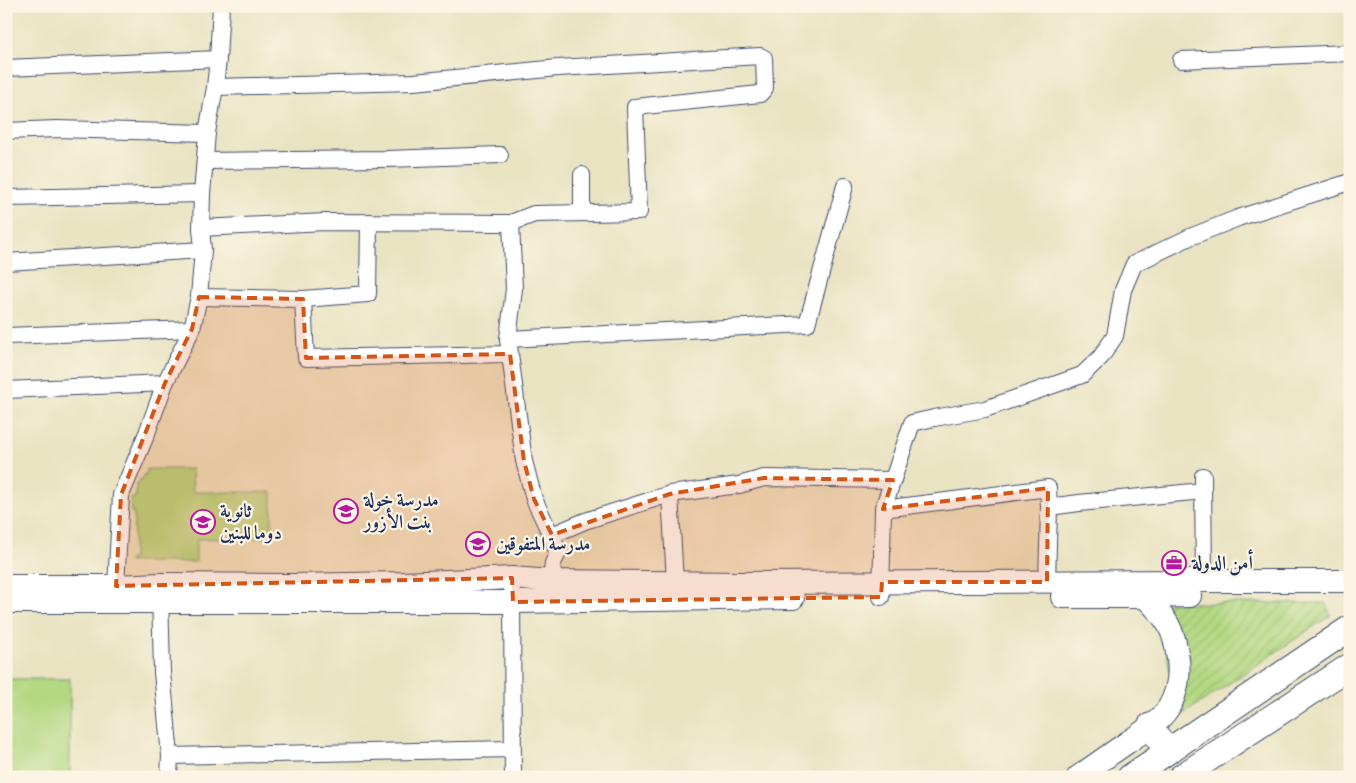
<svg xmlns="http://www.w3.org/2000/svg" width="1356" height="783" font-family="Alegreya,Amiri,serif">
<style>
.park{fill:#b3d882;stroke:#678470}
.garden{fill:url(#garden-furrows);stroke:#678470}
.lines{fill:none;stroke-linecap:round;stroke-linejoin:round}
.minor-casing{stroke:#3a4a6d;stroke-width:18}
.secondary-casing{stroke:#3a4a6d;stroke-width:24}
.primary-casing{stroke:#3a4a6d;stroke-width:27}
.minor{stroke:#fff;stroke-width:16}
.secondary{stroke:#fff;stroke-width:22}
.primary{stroke:#fff;stroke-width:25}
.marked{fill:#d45514;fill-opacity:0.2;stroke:#d45514;stroke-width:4;stroke-dasharray:10 6;stroke-linejoin:round}
.labels{text-anchor:middle;dominant-baseline:central;stroke-width:4.5;stroke-linejoin:round;paint-order:stroke}
.poi-label{font-size:19px;font-weight:bold;fill:#1b2f5e;stroke:#fcf5e5;text-anchor:start}
</style>
<defs>
<pattern id="garden-furrows" width="10" height="10" patternUnits="userSpaceOnUse" patternTransform="scale(1.25)"><rect width="10" height="10" fill="#b3d882"/><path d="M-1 1l2-2M0 10L10 0M9 11l2-2" fill="none" stroke="#99ba73"/></pattern>
</defs>
<rect width="100%" height="100%" fill="#fcf5e5"/>
<filter id="ink" filterUnits="userSpaceOnUse"><feTurbulence type="fractalNoise" baseFrequency=".02" numOctaves="2"/><feDisplacementMap in="SourceGraphic" scale="10" xChannelSelector="R" yChannelSelector="G"/><feConvolveMatrix kernelMatrix="1 2 1 2 8 2 1 2 1" color-interpolation-filters="sRGB"/></filter>
<filter id="wash" filterUnits="userSpaceOnUse"><feTurbulence type="fractalNoise" baseFrequency=".0096" numOctaves="4" result="noise"/><feDisplacementMap in="SourceGraphic" scale="20" xChannelSelector="R" yChannelSelector="G"/><feGaussianBlur stdDeviation="1.12" result="paint"/><feColorMatrix in="noise" values="0 0 0 0 0 0 0 0 0 0 0 0 0 0 0 0 0 1.4 0 .05"/><feComposite in="paint" operator="in"/></filter>
<g filter="url(#wash)">
<rect width="100%" height="100%" fill="#e9e3c2"/>
<g class="park">
<polygon points="147,469 192,469 193,492 272,492 272,538 197,539 197,542 196,542 196,562 129,562 129,559 133,559 134,512 131,512 131,498 136,497 136,483 140,483 140,479 143,479 144,474 147,474"/>
<rect x="6" y="679" width="64" height="98"/>
</g>
<polygon class="garden" points="1158,603 1325,603 1331,615 1163,728 1176,707"/>
</g>
<g filter="url(#ink)">
<g class="lines">
<defs>
<g id="minor">
<polyline points="1181,60 1350,53"/>
<polyline points="6,68 218,59"/>
<polyline points="6,131 56,129 207,133"/>
<polyline points="205,161 387,159 500,155"/>
<polyline points="582,175 582,213"/>
<polyline points="6,198 202,194"/>
<polyline points="201,228 326,222 511,223 534,214 639,212 635,107 760,94 765,88 764,58 760,56 558,68 414,82 215,87"/>
<polyline points="6,262 203,250"/>
<polyline points="199,297 303,299 306,358 510,354"/>
<polyline points="303,299 368,294 369,222"/>
<polyline points="6,336 192,329"/>
<polyline points="508,339 514,289 511,223"/>
<polyline points="6,390 165,383"/>
<polyline points="1203,476 1204,581"/>
<polyline points="670,494 675,582"/>
<polyline points="883,509 1048,488 1049,507"/>
<polyline points="552,535 585,521 670,494 739,485 764,478 893,480"/>
<polyline points="551,581 553,563 557,555 556,546 534,499 524,461 508,339 807,324 845,186"/>
<polyline points="1047,582 1049,507 1079,503 1203,491"/>
<polyline points="116,586 121,495 147,433 165,383 192,329 199,297 203,250 201,228 202,194 207,133 215,87 218,59 221,6"/>
<polyline points="160,592 162,672 170,756 169,777"/>
<polyline points="512,592 513,777"/>
<polyline points="881,597 883,509 912,423 934,418 985,409 1082,375 1101,357 1115,336 1123,290 1134,264 1190,237 1238,218 1350,182"/>
<polyline points="170,756 512,749"/>
</g>
<g id="secondary">
<polyline points="6,586 116,586 160,584 293,585 403,583 512,578 551,581 739,583 1204,581 1350,581"/>
<polyline points="1062,597 1145,597 1190,596"/>
<polyline points="6,602 513,602 793,598"/>
<path d="M1078 777C1095 765 1112 753 1128 742 1142 732 1160 722 1169 707 1177 693 1180 675 1178 659 1174 628 1167 619 1145 597"/>
</g>
<g id="primary">
<polyline points="1150,726 1167,751"/>
<polyline points="1130,777 1350,628"/>
<polyline points="1181,777 1350,666"/>
</g>
</defs>
<use href="#minor" class="minor-casing"/>
<use href="#secondary" class="secondary-casing"/>
<use href="#primary" class="primary-casing"/>
<use href="#minor" class="minor"/>
<use href="#secondary" class="secondary"/>
<use href="#primary" class="primary"/>
</g>
</g>
<path class="marked" d="M199 297 303 299 306 358 510 354 524 461 534 499 552 535 670 494 764 478 893 480 883 509 1048 488 1047 582H882L881 597 513 602 512 578 116 586 121 495 165 383 192 329Z"/>
<defs>
<symbol id="school-ring" viewBox="-11 -11 22 22"><circle r="9.5" fill="#fcf5e5" stroke="#b5179e" stroke-width="1.5"/><path d="M0-5L7-2L0 1L-7-2ZM-4 1L0 2.5L4 1V4Q0 6-4 4Z" fill="#b5179e"/></symbol>
<symbol id="office-ring" viewBox="-11 -11 22 22"><circle r="9.5" fill="#fcf5e5" stroke="#b5179e" stroke-width="1.5"/><path d="M-6-3h4V-5.5h4V-3h4V5H-6ZM-1-4.5V-3h2v-1.5ZM-6 0V1H6V0Z" fill="#b5179e"/></symbol>
</defs>
<g fill-rule="evenodd">
<use href="#school-ring" x="332" y="497" width="28" height="28"/>
<use href="#school-ring" x="189" y="508" width="28" height="28"/>
<use href="#school-ring" x="464" y="530" width="28" height="28"/>
<use href="#office-ring" x="1160" y="549" width="28" height="28"/>
</g>
<g class="labels">
<g class="poi-label">
<text x="364" y="500">مدرسة خولة<tspan x="364" dy="22">بنت الأزور</tspan></text>
<text x="220" y="511">ثانوية<tspan x="220" dy="22">دوما للبنين</tspan></text>
<text x="496" y="544">مدرسة المتفوقين</text>
<text x="1192" y="563">أمن الدولة</text>
</g>
</g>
<rect width="1356" height="783" fill="none" stroke="#fcf5e5" stroke-width="25"/>
</svg>
